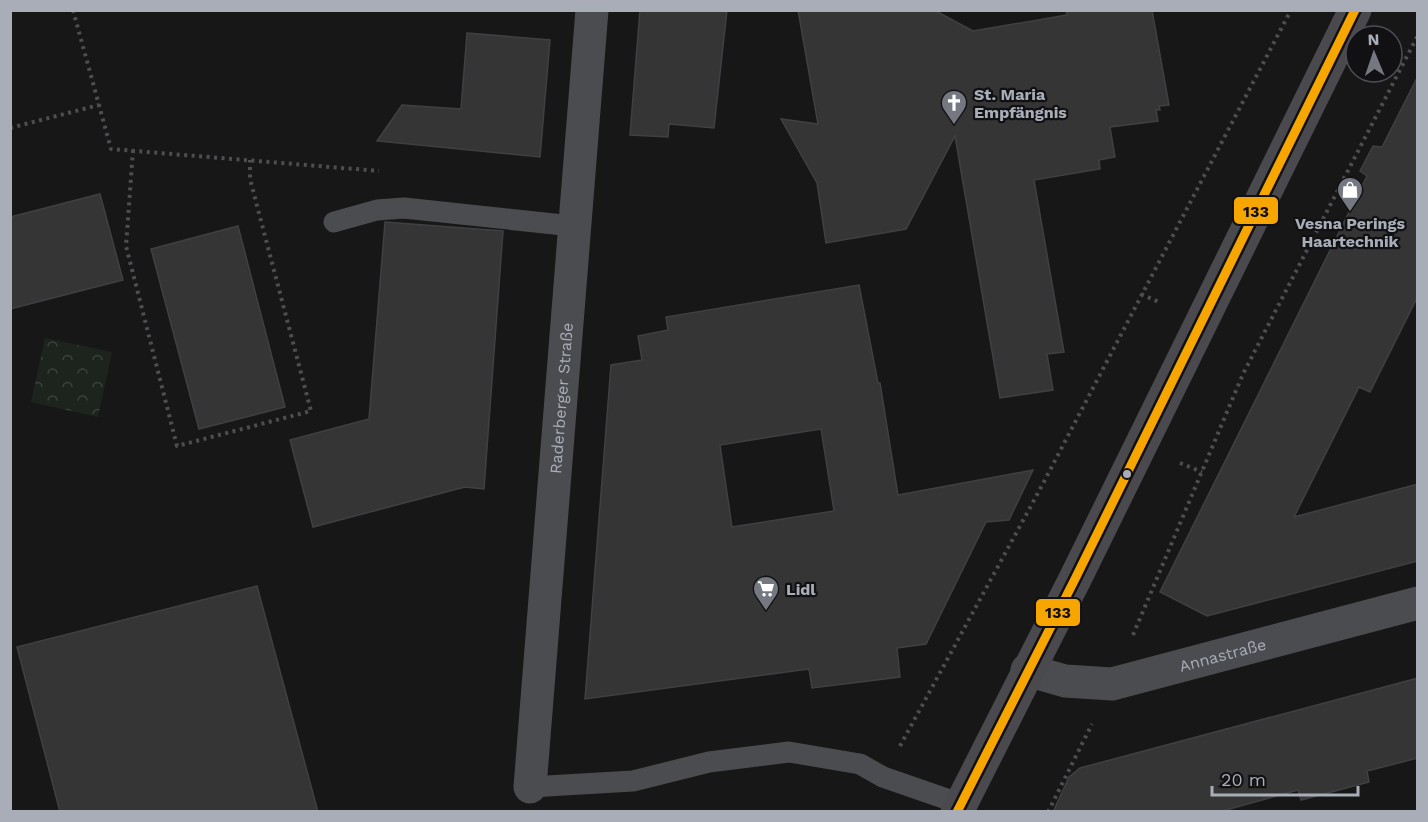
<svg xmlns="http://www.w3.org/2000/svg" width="1428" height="822" font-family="'Work Sans',sans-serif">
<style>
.park{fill:url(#park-crowns)}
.building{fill:#353536;stroke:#3f4043;stroke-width:1.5;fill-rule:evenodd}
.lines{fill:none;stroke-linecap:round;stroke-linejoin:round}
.path{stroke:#4d4e52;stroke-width:4;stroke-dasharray:3 4.5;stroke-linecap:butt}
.lane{stroke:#4b4c50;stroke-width:21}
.street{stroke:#4b4c50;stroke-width:33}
.secondary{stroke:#4a4a4e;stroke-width:33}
.bus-1-casing{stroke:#111113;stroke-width:14}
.bus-1{stroke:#f7a600;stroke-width:9}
.bus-dot{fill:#a8adb8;stroke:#111113;stroke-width:2}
.labels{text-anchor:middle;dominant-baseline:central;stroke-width:4.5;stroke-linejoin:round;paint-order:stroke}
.poi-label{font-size:16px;font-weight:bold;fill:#a8adb8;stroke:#111113;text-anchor:start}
.street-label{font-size:16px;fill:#a8adb8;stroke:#111113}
.line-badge{stroke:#111113;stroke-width:2}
.pale-badge-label{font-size:16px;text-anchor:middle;font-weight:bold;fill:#111}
</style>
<defs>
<pattern id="park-crowns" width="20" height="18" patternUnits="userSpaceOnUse" patternTransform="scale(1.5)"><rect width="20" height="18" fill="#1d241e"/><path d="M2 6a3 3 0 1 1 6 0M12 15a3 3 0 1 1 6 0" fill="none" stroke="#3b413d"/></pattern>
</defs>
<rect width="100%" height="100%" fill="#171717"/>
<polygon class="park" points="45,338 112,352 98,417 31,402"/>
<g class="building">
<polygon points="640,10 727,10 714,128 669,124 668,137 630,135"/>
<polygon points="798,10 934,10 973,31 1067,15 1066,10 1152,10 1169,105 1159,106 1160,110 1156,110 1158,121 1110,127 1115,157 1099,160 1100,169 1034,180 1064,352 1047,354 1053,390 1000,398 955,136 906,229 826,243 817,183 781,119 818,124"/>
<polygon points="467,33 550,40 540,157 377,141 402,105 461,109"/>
<polygon points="1418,76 1418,296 1370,392 1359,387 1294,517 1418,484 1418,561 1207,616 1160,592 1367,176 1360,171 1373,146 1382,147"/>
<polygon points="100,194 123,280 10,309 10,217"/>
<polygon points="385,222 503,231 484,489 465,487 313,527 290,440 369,419"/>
<polygon points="238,226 285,407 199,429 151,249"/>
<path d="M859 285 878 383H880L898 495 1033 470 1009 520 986 522 926 644 897 648 900 677 812 688 809 669 585 699 611 365 642 360 638 336 668 330 666 317ZM821 429 834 511 732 527 720 445Z"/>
<polygon points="257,586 318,812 60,812 17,647"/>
<polygon points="1418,678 1418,758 1367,771 1369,782 1301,800 1298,790 1219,812 1053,812 1069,777 1080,768"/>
</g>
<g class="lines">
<g class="path">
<polyline points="73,10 111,149 379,171"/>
<polyline points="10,128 99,105"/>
<polyline points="133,150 126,246 177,446 311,411 250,179 250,160"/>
<polyline points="1141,294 1161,303"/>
<polyline points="1180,463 1202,472"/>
<polyline points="1133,635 1243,374 1418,35"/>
<polyline points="900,746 1038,493 1291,10"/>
<polyline points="1048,812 1092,724"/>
</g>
<g class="lane">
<polyline points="334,222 377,210 404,208 573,226"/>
<polyline points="530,787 633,781 709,762 789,752 860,764 883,777 961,804"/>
</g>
<g class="street">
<path id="s1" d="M1027 670 1065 681 1112 684 1418 603"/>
<path id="s2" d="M530 787 592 10"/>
</g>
<polyline class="secondary" points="957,812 1076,577 1355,10"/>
<defs>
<polyline id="bus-1" points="957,812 1076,577 1355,10"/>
</defs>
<use href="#bus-1" class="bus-1-casing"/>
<use href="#bus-1" class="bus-1"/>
</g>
<defs>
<symbol id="church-pin" viewBox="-11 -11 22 30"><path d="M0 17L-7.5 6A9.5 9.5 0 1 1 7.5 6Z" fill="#757880" stroke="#111113"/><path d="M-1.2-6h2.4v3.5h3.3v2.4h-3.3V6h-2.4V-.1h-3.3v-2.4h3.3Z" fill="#fff"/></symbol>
<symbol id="shop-pin" viewBox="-11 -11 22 30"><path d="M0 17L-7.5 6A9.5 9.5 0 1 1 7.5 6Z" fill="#757880" stroke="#111113"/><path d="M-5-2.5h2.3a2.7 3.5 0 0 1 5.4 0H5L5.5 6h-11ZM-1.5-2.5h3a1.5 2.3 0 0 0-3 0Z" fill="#fff"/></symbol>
<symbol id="supermarket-pin" viewBox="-11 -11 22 30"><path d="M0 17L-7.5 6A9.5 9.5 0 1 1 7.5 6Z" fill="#757880" stroke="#111113"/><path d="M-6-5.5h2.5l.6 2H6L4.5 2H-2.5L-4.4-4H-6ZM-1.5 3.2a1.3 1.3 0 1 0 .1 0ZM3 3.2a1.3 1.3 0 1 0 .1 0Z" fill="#fff"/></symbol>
</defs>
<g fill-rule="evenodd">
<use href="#church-pin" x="939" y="88" width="30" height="40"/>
<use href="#shop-pin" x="1335" y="175" width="30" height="40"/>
<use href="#supermarket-pin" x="751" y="574" width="30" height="40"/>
</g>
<circle class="bus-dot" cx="1127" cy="474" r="5"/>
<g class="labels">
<g class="poi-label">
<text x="974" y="94">St. Maria<tspan x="974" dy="18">Empfängnis</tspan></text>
<text x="1350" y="223" text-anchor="middle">Vesna Perings<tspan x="1350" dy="18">Haartechnik</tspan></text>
<text x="786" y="589">Lidl</text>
</g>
<g class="street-label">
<text stroke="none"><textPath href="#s2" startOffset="390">Raderberger Straße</textPath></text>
<text stroke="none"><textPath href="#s1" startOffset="201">Annastraße</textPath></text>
</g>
</g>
<g class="line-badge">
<rect x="1233" y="196" width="46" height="29" rx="6" fill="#f7a600"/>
<rect x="1035" y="598" width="46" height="29" rx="6" fill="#f7a600"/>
</g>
<g class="pale-badge-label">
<text x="1256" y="217">133</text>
<text x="1058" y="618">133</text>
</g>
<rect width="1428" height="822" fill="none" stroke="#a8adb8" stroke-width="24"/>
<g transform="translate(1374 54) rotate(358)"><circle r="28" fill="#111113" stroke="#4d4f55" stroke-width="1.5"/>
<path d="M0-4.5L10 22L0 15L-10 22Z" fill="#757880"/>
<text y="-9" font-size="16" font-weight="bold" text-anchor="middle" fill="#a8adb8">N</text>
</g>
<path d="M1212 786v9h146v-9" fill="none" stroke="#a8adb8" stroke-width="3"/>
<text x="1221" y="786" font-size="18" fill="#a8adb8" stroke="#111113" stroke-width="4.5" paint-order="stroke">20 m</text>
</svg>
